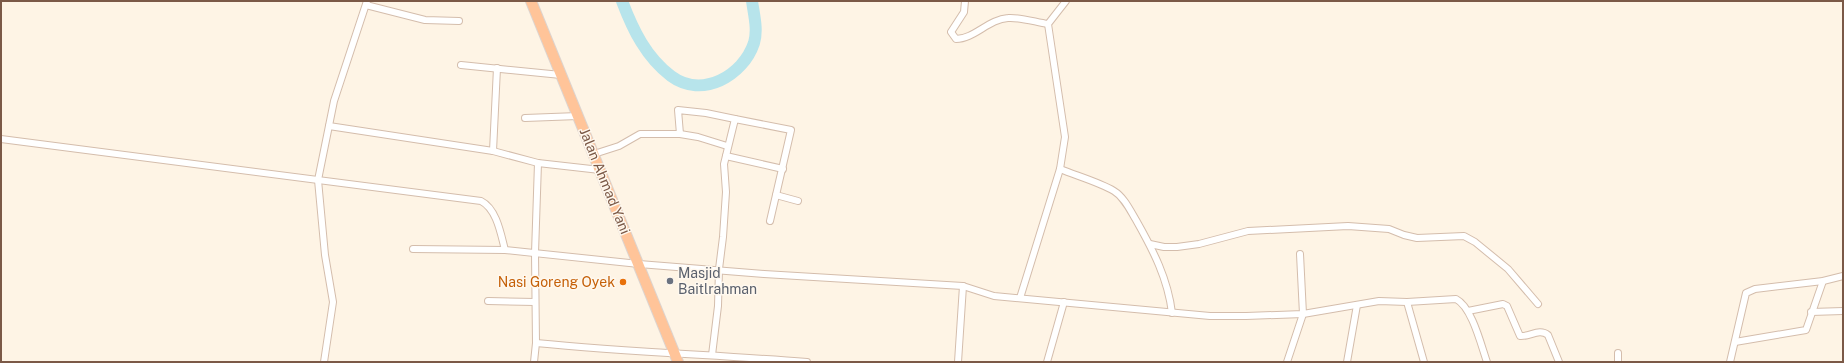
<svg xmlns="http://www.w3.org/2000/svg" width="1844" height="363" font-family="'Public Sans',sans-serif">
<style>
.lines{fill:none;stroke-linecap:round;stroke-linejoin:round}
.river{stroke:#b7e4eb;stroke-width:12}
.minor-casing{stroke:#d4bdac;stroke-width:8}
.trunk-casing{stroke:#ddd4cf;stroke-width:12}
.minor{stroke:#fff;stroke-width:6}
.trunk{stroke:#ffc499;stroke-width:10}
.worship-dot{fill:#6b7280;stroke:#fff8ee;stroke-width:1.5}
.food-dot{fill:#e8710a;stroke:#fff8ee;stroke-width:1.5}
.labels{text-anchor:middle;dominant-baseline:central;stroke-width:3;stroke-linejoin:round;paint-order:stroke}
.street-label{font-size:14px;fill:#7b5947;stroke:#fff8ee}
.worship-label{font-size:14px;fill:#5b616d;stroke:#fff8ee;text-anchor:start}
.food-label{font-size:14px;fill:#c56008;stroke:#fff8ee;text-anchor:end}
</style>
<rect width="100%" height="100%" fill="#fef4e5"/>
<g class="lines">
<path class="river" d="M622 1C633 30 646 57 671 76 702 99 743 76 754 43 758 30 754 15 752 1"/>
<defs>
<g id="minor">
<path d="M965 1 964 12 951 32 956 39C974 39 989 19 1008 18 1020 17 1035 22 1048 24"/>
<polyline points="366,5 425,20 459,21"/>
<polyline points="461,65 561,75"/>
<polyline points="525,118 578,116"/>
<polyline points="329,126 493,151 538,163 600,170"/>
<polyline points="680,134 678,110 706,113 735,119"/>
<path d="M1 139 481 201C497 209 501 235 505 250"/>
<polyline points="493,151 497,68"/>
<polyline points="594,154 619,146 640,134 680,134 698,137 727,146"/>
<polyline points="726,156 783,169"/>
<path d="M1060 169C1077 176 1099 182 1114 191 1124 197 1130 210 1136 220 1153 250 1168 279 1172 313"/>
<polyline points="776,195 798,201"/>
<polyline points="1150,244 1164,247 1177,247 1199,244 1248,231 1348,226 1389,229 1404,235 1417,238 1464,236 1475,242 1508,269 1538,304"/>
<path d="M413 249 505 250 639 264 764 274 963 286 994 296 1210 316H1246L1303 314 1379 301 1407 302 1456 299C1472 307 1481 345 1487 362"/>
<polyline points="1020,298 1060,169 1065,137 1048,24 1066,1"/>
<polyline points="488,301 535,302"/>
<polyline points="1407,302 1424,362"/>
<path d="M1468 311 1503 304 1507 306 1520 336C1530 337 1539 328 1548 335L1559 362"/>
<polyline points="1811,312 1843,311"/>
<polyline points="1735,342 1806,330 1823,281"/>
<path d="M536 343C626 352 717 355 807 362"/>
<polyline points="1618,353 1618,362"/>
<polyline points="712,355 718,306 719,269 723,237 726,192 724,164 735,119 791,130 770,221"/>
<polyline points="324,362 333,302 325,255 318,180 334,101 367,1"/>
<polyline points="534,362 536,343 535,253 538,163"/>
<polyline points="958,362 963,286"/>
<polyline points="1047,362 1064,302"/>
<polyline points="1287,362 1303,314 1300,254"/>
<polyline points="1347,362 1357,305"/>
<polyline points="1730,362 1746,293 1755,289 1823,281 1843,276"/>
</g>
<polyline id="trunk" points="531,1 678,362"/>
</defs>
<use href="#minor" class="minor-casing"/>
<use href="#trunk" class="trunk-casing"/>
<use href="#minor" class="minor"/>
<use href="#trunk" class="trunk"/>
</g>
<circle class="worship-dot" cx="670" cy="281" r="4"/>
<circle class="food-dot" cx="623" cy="282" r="4"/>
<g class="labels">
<g class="street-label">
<text transform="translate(605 181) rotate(68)">Jalan Ahmad Yani</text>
</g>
<g class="worship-label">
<text x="678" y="273">Masjid<tspan x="678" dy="16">Baitlrahman</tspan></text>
</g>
<g class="food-label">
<text x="615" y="282">Nasi Goreng Oyek</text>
</g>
</g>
<rect width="1844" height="363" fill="none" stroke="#7b5947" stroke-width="4"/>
</svg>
